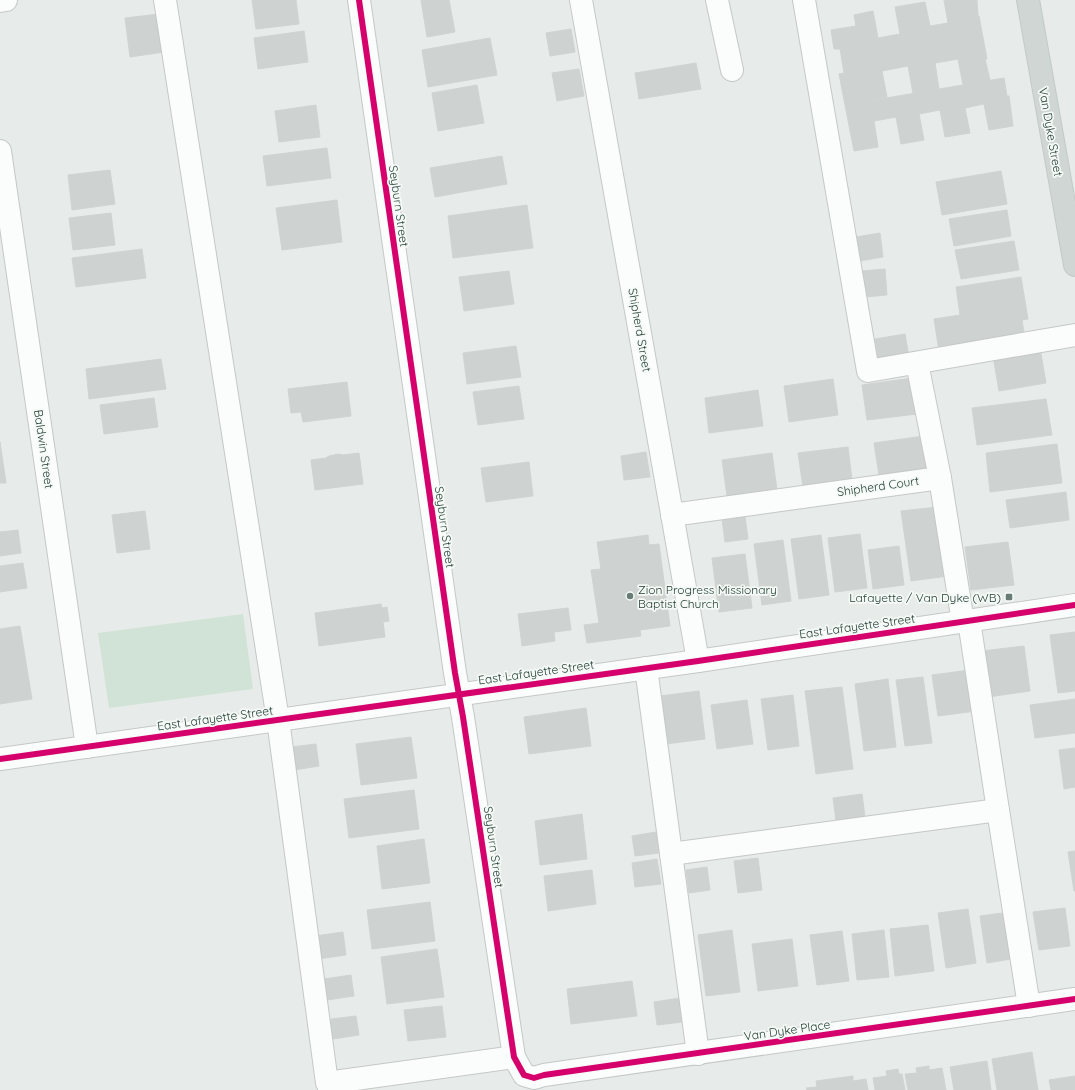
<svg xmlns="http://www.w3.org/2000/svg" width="1075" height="1090" font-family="Quicksand,sans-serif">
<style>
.green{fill:#d1e3d6}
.building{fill:#ced2d0;stroke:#cfd4d2}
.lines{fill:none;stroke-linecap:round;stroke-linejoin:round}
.minor-casing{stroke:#c4c8c6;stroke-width:24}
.major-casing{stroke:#c2cac7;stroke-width:24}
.minor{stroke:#fbfcfc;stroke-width:22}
.major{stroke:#cfd6d4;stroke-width:22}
.cycleway-casing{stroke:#f5faf7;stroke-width:8}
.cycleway{stroke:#d6006c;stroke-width:6}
.poi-dot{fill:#687b75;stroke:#f5faf7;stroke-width:1.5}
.labels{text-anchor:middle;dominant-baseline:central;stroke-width:3.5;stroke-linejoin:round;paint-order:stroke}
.street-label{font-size:12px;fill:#243e37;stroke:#f5faf7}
.poi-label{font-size:12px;fill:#243e37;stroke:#f5faf7;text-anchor:start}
</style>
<rect width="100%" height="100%" fill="#e7ebe9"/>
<polygon class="green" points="243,614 253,689 109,708 98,633"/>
<g class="building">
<polygon points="252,0 296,0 299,24 256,29"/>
<polygon points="421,0 449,0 455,32 427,37"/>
<polygon points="944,0 977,0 978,16 979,16 987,59 985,59 990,80 963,85 958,59 935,63 939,89 913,93 908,66 882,71 887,97 845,105 839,74 844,73 840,49 834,49 831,30 856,26 854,15 873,11 878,38 900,34 895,7 925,2 930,26 948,23"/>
<polygon points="159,14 164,52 130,57 125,18"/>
<polygon points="571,29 575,52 550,56 546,33"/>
<polygon points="304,31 308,62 258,69 254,38"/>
<polygon points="490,38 497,75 428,87 422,50"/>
<polygon points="696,63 701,89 639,99 635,73"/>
<polygon points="579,69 584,96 557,101 552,73"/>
<polygon points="1004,78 1007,96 1009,96 1013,126 989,130 984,104 965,108 970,133 945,137 940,110 919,114 924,140 901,144 896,117 874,121 878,147 854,151 845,105"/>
<polygon points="477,85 484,123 438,131 432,93"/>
<polygon points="316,105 320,137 279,142 275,111"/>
<polygon points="327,148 331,178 267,186 263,156"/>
<polygon points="502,156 507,184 435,197 430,168"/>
<polygon points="110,170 115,204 72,210 68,175"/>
<polygon points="1001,171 1007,204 942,215 936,182"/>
<polygon points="337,200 342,242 282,250 276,208"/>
<polygon points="527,205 533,248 453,258 448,216"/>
<polygon points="1007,210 1011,236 954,246 949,219"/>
<polygon points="111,213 115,245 73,250 69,218"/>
<polygon points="880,233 883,257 860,261 856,237"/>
<polygon points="1014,241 1019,270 961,279 955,250"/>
<polygon points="142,249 146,278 76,287 72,258"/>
<polygon points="885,269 887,295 865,297 862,271"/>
<polygon points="509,271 514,304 464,311 459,277"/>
<polygon points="1021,277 1028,319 1022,320 1025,338 939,351 934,319 960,315 956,287"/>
<polygon points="905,334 909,357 879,362 875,339"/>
<polygon points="516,346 521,377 467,384 463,353"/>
<polygon points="1040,348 1046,383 999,391 993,356"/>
<polygon points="161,359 166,389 89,399 86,369"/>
<polygon points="912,378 917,414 867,420 862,385"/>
<polygon points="833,379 838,415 789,422 784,386"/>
<polygon points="347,382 351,416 303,422 301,412 291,413 288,389"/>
<polygon points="519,386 524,419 478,425 473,392"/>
<polygon points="758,390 763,426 709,433 705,398"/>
<polygon points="154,398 158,427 104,434 100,405"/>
<polygon points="1046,399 1052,435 977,445 972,408"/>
<polygon points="924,436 928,469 879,475 874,443"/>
<polygon points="0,442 6,483 0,483"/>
<polygon points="1057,444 1062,483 990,492 986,453"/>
<polygon points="848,447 852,480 803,487 798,453"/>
<polygon points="646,452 650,477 624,480 621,456"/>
<polygon points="359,453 363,484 315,490 311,460 326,458 329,456 338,454 343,455"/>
<polygon points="772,453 777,490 727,496 722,460"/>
<polygon points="529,462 533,496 486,502 481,468"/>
<polygon points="1066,492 1069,520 1010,528 1006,500"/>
<polygon points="938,507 948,576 911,581 901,511"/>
<polygon points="145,511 150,549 117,553 112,515"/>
<polygon points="745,516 748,539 725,542 722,519"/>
<polygon points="18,530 21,553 0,556 0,532"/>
<polygon points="860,534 867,588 835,592 828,538"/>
<polygon points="648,535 649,545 659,544 670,626 640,630 641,636 587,643 584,625 599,623 591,570 601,569 597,542"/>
<polygon points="821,535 829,595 799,599 791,539"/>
<polygon points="783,540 791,601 762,605 754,544"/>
<polygon points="1008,542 1014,585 971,590 965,547"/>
<polygon points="899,546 904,585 873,589 868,550"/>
<polygon points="745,554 752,608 719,612 712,558"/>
<polygon points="23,563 27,588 0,592 0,566"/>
<polygon points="381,604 382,608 387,607 389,621 383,622 385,637 319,646 315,613"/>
<polygon points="568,608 571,630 554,632 555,641 522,646 518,614"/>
<polygon points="20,626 32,699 0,704 0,629"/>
<polygon points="1075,632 1075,691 1058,693 1050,635"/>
<polygon points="1024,646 1030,691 988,697 982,651"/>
<polygon points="970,670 976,711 938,716 932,675"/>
<polygon points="923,677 932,743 905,746 896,680"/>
<polygon points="888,679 896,747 864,751 855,684"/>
<polygon points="842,687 853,769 816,774 805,691"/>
<polygon points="699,691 705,739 666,744 660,696"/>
<polygon points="793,695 799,746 768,750 761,699"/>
<polygon points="1075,699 1075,733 1035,738 1030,705"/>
<polygon points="747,700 753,744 717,749 711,705"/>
<polygon points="586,708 591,746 529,754 524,717"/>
<polygon points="411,737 417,778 361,785 356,744"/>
<polygon points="316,744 319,766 294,770 291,747"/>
<polygon points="1075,748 1075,787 1064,789 1059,750"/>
<polygon points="414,790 419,829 349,838 344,799"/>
<polygon points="862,794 865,817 836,821 833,798"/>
<polygon points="582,814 587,859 540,865 535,821"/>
<polygon points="656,832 659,853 635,856 632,836"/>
<polygon points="424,839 430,883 382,889 377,846"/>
<polygon points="1075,851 1075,891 1074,891 1068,852"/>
<polygon points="758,858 762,890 738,893 734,861"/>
<polygon points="657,859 661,884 635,887 632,863"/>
<polygon points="707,867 710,890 689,893 686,870"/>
<polygon points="592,870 596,904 548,911 544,876"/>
<polygon points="430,902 435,941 372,949 367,910"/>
<polygon points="1065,908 1070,946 1039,950 1033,912"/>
<polygon points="968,909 976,963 946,968 938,913"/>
<polygon points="1010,912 1017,958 987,963 980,916"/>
<polygon points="928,925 934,971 895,976 890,929"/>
<polygon points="732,930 740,992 706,996 698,935"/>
<polygon points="884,930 889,977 857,980 852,934"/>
<polygon points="842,931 849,981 817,985 810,935"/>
<polygon points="343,932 346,955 318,959 315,936"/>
<polygon points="792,939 798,986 758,991 752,944"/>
<polygon points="437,949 444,997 387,1004 381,957"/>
<polygon points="351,975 354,996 327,1000 324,979"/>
<polygon points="632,981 637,1016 571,1024 567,989"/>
<polygon points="680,998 683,1022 657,1025 654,1002"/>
<polygon points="442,1006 446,1037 408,1041 404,1010"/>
<polygon points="356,1016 359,1035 333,1039 331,1019"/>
<polygon points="1032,1052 1038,1090 997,1090 992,1059"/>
<polygon points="987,1061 991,1090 954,1090 950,1067"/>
<polygon points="929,1066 929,1070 942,1068 946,1090 908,1090 905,1074 917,1073 916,1068"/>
<polygon points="898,1069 899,1074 902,1074 905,1090 875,1090 873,1078 887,1076 886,1071"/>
<polygon points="853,1076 853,1081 866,1079 868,1090 807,1090 806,1088 817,1087 816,1081"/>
<polygon points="1075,1076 1075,1090 1051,1090 1049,1080"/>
</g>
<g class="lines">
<defs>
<g id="minor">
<polyline points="165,0 278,720 327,1083 514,1057"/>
<polyline points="359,0 455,673 463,717 514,1057 524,1075 534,1078 544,1075 1075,999"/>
<polyline points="581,0 698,661"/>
<polyline points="717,0 732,70"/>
<polyline points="804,0 868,371 1075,335"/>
<polyline points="0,1 6,0"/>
<polyline points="0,151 87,747"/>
<polyline points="917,363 940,478"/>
<polyline points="672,515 940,478 963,622"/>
<polyline points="969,621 998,810 1029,1006"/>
<polyline points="646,668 698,1054"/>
<polyline points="0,759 698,661 1075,605"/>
<polyline points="671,854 998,810"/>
</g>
<polyline id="major" points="1028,0 1075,265"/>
</defs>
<use href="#minor" class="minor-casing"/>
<use href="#major" class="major-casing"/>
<use href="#minor" class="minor"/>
<use href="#major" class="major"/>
<defs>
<g id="cycleway">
<polyline points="359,0 455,673 463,717 514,1057 524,1075 534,1078 544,1075 1075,999"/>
<polyline points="0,759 698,661 1075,605"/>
</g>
</defs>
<use href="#cycleway" class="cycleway-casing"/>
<use href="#cycleway" class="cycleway"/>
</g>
<g class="poi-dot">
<circle cx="630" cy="596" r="4"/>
<rect x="1005" y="593" width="8" height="8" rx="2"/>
</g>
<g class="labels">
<g class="street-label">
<text transform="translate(1051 132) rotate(80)">Van Dyke Street</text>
<text transform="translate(399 206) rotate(82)">Seyburn Street</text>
<text transform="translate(640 330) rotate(80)">Shipherd Street</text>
<text transform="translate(44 449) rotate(82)">Baldwin Street</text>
<text transform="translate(878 486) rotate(-8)">Shipherd Court</text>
<text transform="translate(445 527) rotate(82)">Seyburn Street</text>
<text transform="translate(857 626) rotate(-8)">East Lafayette Street</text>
<text transform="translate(536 672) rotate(-8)">East Lafayette Street</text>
<text transform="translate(215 718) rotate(-8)">East Lafayette Street</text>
<text transform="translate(494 847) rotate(82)">Seyburn Street</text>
<text transform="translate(787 1030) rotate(-8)">Van Dyke Place</text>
</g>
<g class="poi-label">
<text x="638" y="589">Zion Progress Missionary<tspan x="638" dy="14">Baptist Church</tspan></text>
<text x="1001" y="597" text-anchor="end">Lafayette / Van Dyke (WB)</text>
</g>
</g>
</svg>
